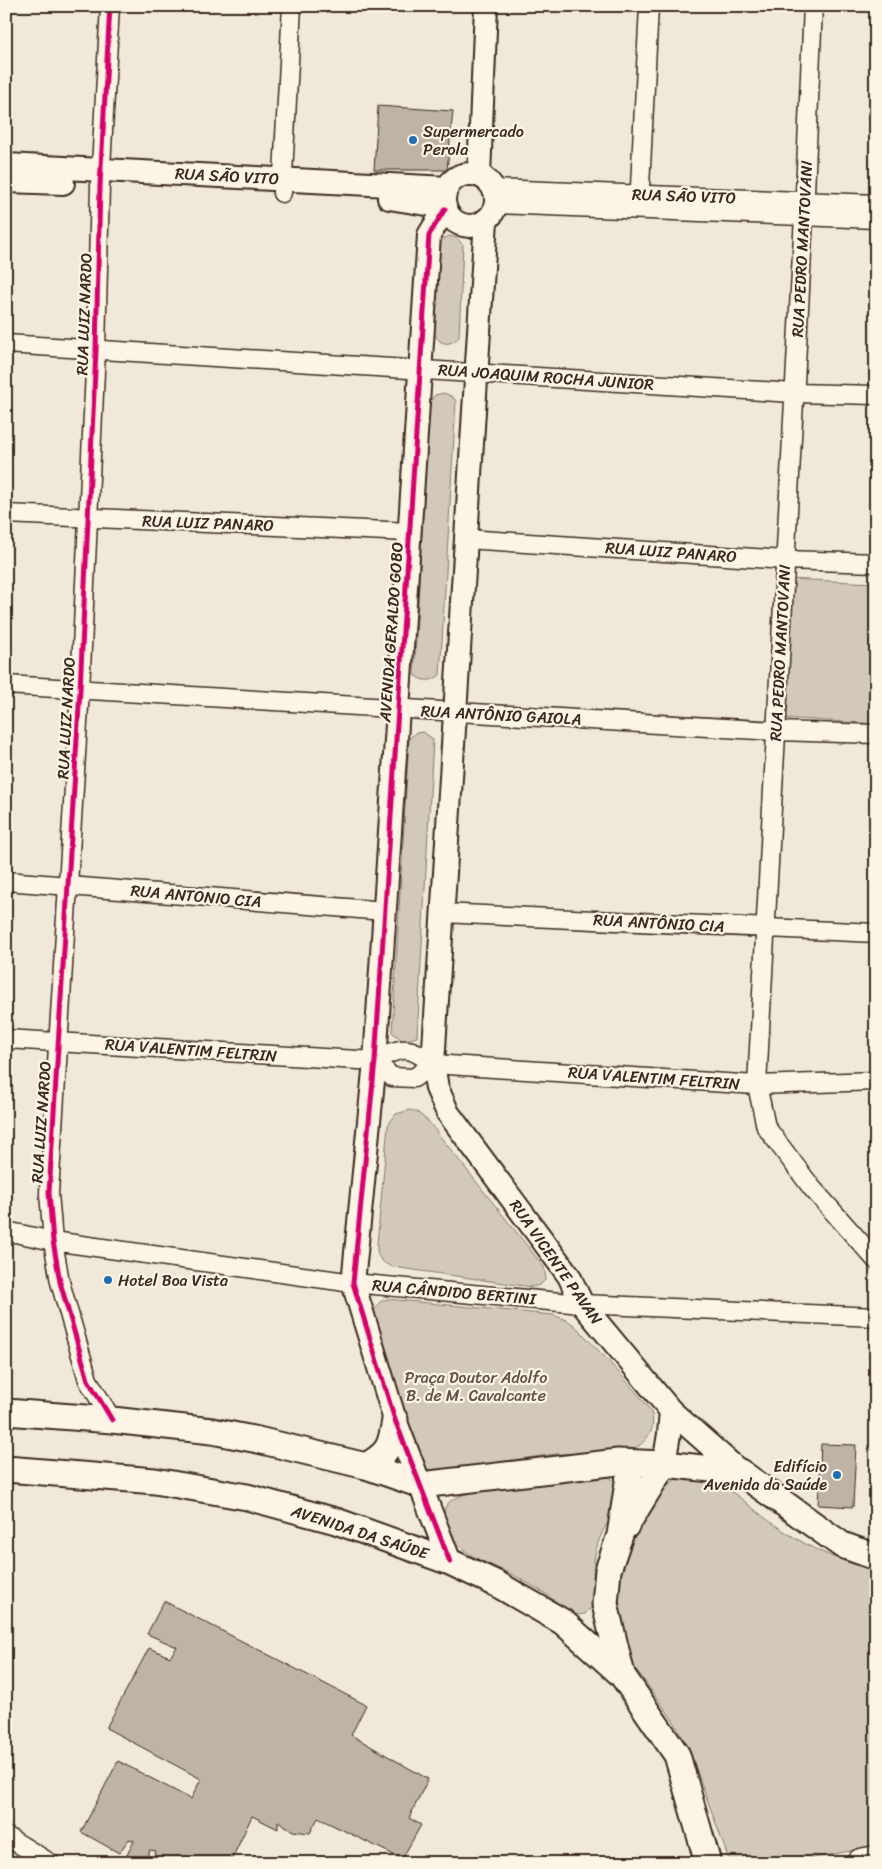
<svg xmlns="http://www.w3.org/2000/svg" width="882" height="1869" font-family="Sriracha,sans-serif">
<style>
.green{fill:#d2c9ba;stroke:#867a6c}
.building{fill:#beb3a4;stroke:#3b2a1e}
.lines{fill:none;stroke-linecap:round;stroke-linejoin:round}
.minor-casing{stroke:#3b2a1e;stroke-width:21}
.tertiary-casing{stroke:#3b2a1e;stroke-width:26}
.secondary-casing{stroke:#3b2a1e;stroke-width:29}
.primary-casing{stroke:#3b2a1e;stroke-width:31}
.minor{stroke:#fcf5e5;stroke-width:18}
.tertiary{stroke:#fcf5e5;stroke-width:22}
.secondary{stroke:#fcf5e5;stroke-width:25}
.primary{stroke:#fcf5e5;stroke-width:28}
.cycleway-casing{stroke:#fcf5e5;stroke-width:8}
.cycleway{stroke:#d6006c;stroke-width:5}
.poi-dot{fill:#1f6fb2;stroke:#fcf5e5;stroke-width:2}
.labels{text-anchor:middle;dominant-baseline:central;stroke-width:4.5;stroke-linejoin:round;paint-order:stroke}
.poi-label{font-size:16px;fill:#3b2a1e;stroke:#fcf5e5;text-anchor:start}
.street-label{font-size:16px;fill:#3b2a1e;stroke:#fcf5e5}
.park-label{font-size:16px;fill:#615245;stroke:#fcf5e5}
</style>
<rect width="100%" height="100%" fill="#f0e9d9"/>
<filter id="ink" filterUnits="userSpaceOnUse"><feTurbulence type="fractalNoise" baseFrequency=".02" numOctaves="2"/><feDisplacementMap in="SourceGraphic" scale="10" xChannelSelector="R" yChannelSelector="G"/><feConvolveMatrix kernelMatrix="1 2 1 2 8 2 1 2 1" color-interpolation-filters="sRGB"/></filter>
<g filter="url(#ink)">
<g class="green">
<path d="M449 236 457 238 463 245 459 337C450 347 438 345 434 332L438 248 442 240Z"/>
<path d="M444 393 453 397 456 401 440 675C432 682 423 682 414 675L429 403 435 395Z"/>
<polygon points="787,579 876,583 876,724 782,718"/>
<polygon points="423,732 433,739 417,1037 403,1041 392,1032 409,739 415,733"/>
<path d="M410 1110 417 1112 428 1121 544 1267 546 1279 540 1285 532 1287 393 1267C381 1263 376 1256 377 1244L388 1125 396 1114Z"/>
<path d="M387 1299 553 1315C561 1318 568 1320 574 1325 585 1335 647 1402 651 1412 658 1431 643 1447 626 1452L556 1454 498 1462 449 1477 432 1473 419 1460 370 1315 380 1302Z"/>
<path d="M603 1473 616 1482 617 1511C591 1540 592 1568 594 1605L585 1614C570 1618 558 1602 546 1594 536 1588 525 1581 513 1575 497 1567 477 1561 463 1549 452 1541 439 1520 446 1506 458 1484 576 1476 603 1473Z"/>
<path d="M679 1477C728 1477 738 1500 775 1525 804 1545 840 1564 876 1568V1846L788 1863H734L728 1857 689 1749 673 1720 635 1668 623 1641 617 1572 631 1535 662 1489Z"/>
</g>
<g class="building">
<polygon points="378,106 453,111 447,170 374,170"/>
<polygon points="821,1444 856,1445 853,1507 818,1505"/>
<polygon points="164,1601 366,1705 351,1735 428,1779 409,1818 421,1825 402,1859 318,1818 310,1833 293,1831 278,1821 278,1829 252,1816 230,1863 151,1863 156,1851 150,1850 144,1863 123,1863 134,1841 129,1839 119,1853 81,1832 118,1761 191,1799 201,1779 106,1728 149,1648 170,1657 177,1647 147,1634"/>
</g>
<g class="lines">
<defs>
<g id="minor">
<polyline points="110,6 100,185 96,350 80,690 49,1193 53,1241 60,1282 88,1380 112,1420"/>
<polyline points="813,6 804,216 757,1085 766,1127 812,1188 876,1260"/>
<polyline points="493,189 876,204"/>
<polyline points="282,193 292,6"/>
<polyline points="495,204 876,219"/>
<polyline points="639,207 649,6"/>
<polyline points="6,344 794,393 876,395"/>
<polyline points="6,514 410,532"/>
<polyline points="466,539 785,560 876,563"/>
<polyline points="6,685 776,731 876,734"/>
<polyline points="6,881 385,911"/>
<polyline points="442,913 876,933"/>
<path d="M6 1039 375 1061C401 1046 409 1045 433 1064L757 1085 876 1081"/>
<polyline points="375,1061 392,1077 414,1078 433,1064"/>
<polyline points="6,1231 53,1241 353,1283 582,1304 876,1317"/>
<polyline points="6,1836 50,1863"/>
</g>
<g id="tertiary">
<polyline points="6,165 447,188"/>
<circle cx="470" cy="200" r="26"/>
<polyline points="479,175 486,6"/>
<polyline points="6,181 63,183"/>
<polyline points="389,198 445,207"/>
<polyline points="445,209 429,235 375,1061 353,1283 395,1420 450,1562"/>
<polyline points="486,220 433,1064 437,1088 448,1113 569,1276 582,1304 671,1411 740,1472"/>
<polyline points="664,1464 669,1434 671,1411"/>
</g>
<g id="secondary">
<polyline points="6,1412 112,1420 212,1431 258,1440 366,1466 421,1485 618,1462 664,1464 740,1472 842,1545 876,1557"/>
<path d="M366 1466C389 1453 391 1446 395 1420"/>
<polyline points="6,1469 155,1481 247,1497 336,1521 450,1562 497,1584 563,1622 622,1675 677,1755 708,1863"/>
<polyline points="626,1526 664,1464"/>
<polyline points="622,1675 605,1604 608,1570 620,1535 631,1463"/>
</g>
<polyline id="primary" points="861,1863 876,1860"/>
</defs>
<use href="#minor" class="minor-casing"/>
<use href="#tertiary" class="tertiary-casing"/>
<use href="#secondary" class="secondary-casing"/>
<use href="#primary" class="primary-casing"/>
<use href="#minor" class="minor"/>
<use href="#tertiary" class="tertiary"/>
<use href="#secondary" class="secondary"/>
<use href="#primary" class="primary"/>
<defs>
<g id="cycleway">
<polyline points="110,6 100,185 96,350 80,690 49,1193 53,1241 60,1282 88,1380 112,1420"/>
<polyline points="445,209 429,235 375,1061 353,1283 395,1420 450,1562"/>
</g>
</defs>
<use href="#cycleway" class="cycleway-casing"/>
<use href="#cycleway" class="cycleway"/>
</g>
</g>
<g class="poi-dot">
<circle cx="413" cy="140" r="5"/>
<circle cx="108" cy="1280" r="5"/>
<circle cx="837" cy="1475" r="5"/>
</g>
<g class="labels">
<g class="poi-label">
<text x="423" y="131">Supermercado<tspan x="423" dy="18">Perola</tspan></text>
<text x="118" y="1280">Hotel Boa Vista</text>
<text x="827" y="1466" text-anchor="end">Edifício<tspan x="827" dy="18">Avenida da Saúde</tspan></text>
</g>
<g class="street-label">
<text transform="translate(227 176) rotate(3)">RUA SÃO VITO</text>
<text transform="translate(684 196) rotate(2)">RUA SÃO VITO</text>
<text transform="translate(802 249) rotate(-87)">RUA PEDRO MANTOVANI</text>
<text transform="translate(84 314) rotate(-88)">RUA LUIZ NARDO</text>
<text transform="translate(546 377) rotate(4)">RUA JOAQUIM ROCHA JUNIOR</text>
<text transform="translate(208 523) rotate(2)">RUA LUIZ PANARO</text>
<text transform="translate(671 552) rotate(4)">RUA LUIZ PANARO</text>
<text transform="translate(391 632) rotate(-86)">AVENIDA GERALDO GOBO</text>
<text transform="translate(780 653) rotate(-87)">RUA PEDRO MANTOVANI</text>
<text transform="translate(501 715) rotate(3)">RUA ANTÔNIO GAIOLA</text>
<text transform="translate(66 718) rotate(-87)">RUA LUIZ NARDO</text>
<text transform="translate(196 896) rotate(5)">RUA ANTONIO CIA</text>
<text transform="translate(659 923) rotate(3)">RUA ANTÔNIO CIA</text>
<text transform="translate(191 1050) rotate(4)">RUA VALENTIM FELTRIN</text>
<text transform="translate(654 1078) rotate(4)">RUA VALENTIM FELTRIN</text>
<text transform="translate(41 1122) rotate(-86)">RUA LUIZ NARDO</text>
<text transform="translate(556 1262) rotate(55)">RUA VICENTE PAVAN</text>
<text transform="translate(454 1292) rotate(5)">RUA CÂNDIDO BERTINI</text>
<text transform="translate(360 1532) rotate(18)">AVENIDA DA SAÚDE</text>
</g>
<g class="park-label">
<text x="476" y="1377">Praça Doutor Adolfo<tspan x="476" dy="18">B. de M. Cavalcante</tspan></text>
</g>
</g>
<rect width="882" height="1869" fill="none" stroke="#fcf5e5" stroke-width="25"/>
<rect x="12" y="12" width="857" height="1844" fill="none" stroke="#3b2a1e" stroke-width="2" filter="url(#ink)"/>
</svg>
